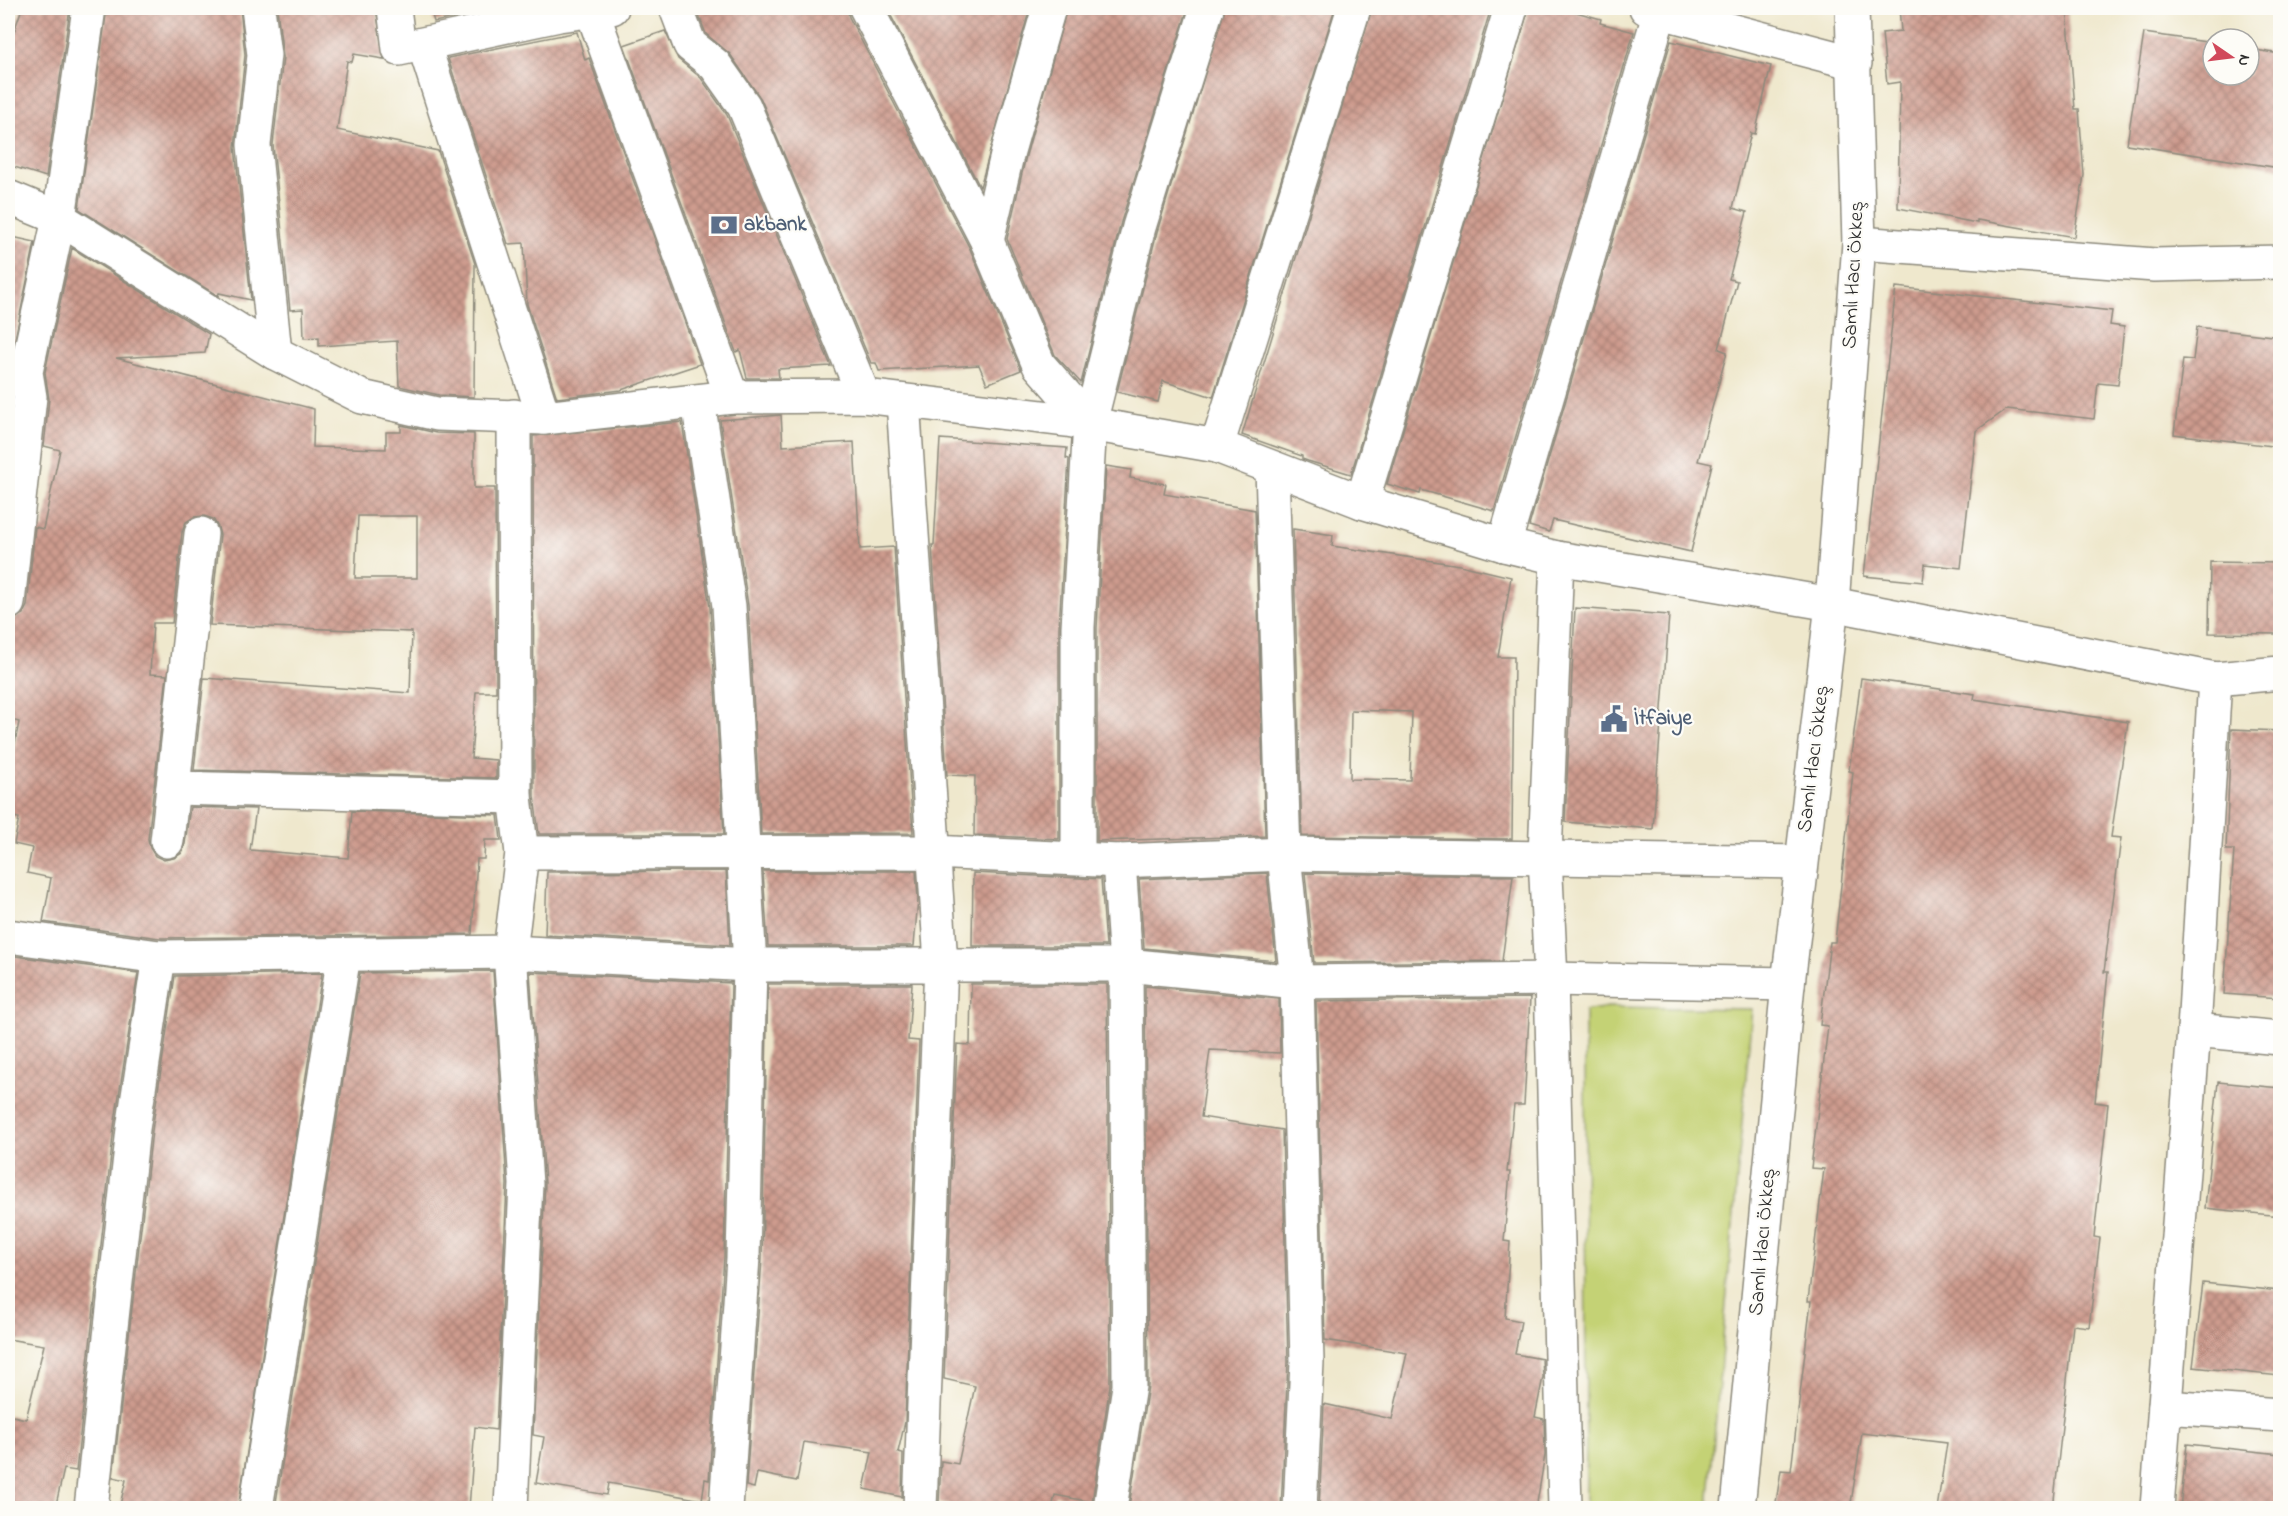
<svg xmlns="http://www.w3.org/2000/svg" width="2288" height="1516" font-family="'Indie Flower',sans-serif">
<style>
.green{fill:#c4d274;stroke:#787e50;stroke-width:1.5}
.building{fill:url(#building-cross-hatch);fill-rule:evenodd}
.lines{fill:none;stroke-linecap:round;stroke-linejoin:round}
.minor-casing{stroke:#8d8a7c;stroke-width:36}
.minor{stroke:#fff;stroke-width:33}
.labels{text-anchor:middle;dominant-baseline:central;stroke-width:4.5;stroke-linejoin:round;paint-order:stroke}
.service-label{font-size:21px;font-weight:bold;fill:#4e5e75;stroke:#fdfcf7;text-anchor:start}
.street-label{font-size:21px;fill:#2b2b2b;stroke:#fdfcf7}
</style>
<defs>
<pattern id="building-cross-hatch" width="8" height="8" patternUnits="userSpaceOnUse" patternTransform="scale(1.5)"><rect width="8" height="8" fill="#ce9b8e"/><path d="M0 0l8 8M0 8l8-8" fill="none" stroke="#a77f74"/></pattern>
</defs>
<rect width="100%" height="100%" fill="#fdfcf7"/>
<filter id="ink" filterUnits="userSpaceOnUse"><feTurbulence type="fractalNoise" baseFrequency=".0167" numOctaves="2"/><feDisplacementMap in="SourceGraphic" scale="12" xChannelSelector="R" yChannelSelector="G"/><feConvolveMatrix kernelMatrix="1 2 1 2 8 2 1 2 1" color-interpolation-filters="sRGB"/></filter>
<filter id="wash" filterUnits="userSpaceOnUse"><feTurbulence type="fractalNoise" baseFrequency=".008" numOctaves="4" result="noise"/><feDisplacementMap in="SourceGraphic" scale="24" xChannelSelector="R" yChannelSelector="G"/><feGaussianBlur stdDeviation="1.35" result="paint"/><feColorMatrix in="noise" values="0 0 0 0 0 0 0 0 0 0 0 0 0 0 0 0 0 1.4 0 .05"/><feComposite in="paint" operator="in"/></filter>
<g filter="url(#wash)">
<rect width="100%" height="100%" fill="#efe8cd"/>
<polygon class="green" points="1608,1007 1752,1009 1708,1508 1586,1508 1585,1011"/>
<g id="blocks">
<g class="building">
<polygon points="22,8 70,8 46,177 8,165 8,49"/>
<polygon points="107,8 240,8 245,55 235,147 251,300 219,293 218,296 79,209"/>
<polygon points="277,8 376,8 384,59 354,54 352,62 347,61 337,130 438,151 475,264 474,397 439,395 399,386 397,341 319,346 319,337 304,338 303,309 290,310 273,145 283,57"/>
<polygon points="430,8 504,8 434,22"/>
<polygon points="696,8 847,8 849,17 970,249 1021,370 987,384 979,365 879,371 876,363 871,363 761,99 730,54 706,34"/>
<polygon points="887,8 1030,8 980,187"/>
<polygon points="1067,8 1188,8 1121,222 1081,383 1055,355 1007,239 1026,156"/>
<polygon points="1225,8 1335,8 1213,397 1163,381 1158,402 1117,392 1157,232"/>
<polygon points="1372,8 1491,8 1351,474 1308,461 1302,459 1302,456 1242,435"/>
<polygon points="1529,8 1562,8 1601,19 1600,23 1634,32 1494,511 1421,490 1420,494 1387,484"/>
<polygon points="1899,8 2067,8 2075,109 2079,109 2084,175 2074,237 1977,220 1977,223 1898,208 1900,82 1887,84 1882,33 1901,31"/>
<polygon points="665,31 678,59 701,78 727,115 831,366 778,369 779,378 747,378 740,350 736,352 624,45"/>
<polygon points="577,32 585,60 589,58 700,364 621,390 557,398 527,304 524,243 508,244 448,58"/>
<polygon points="2144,33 2213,43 2213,75 2249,75 2249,49 2280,54 2280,168 2127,144"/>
<polygon points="1671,41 1771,66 1755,134 1751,133 1733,208 1747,212 1729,279 1737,281 1719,349 1727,352 1698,461 1712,464 1691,552 1553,520 1549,532 1529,526"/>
<polygon points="8,236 35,242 8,373"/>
<path d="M72 248 209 334 205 353 116 358 314 409 313 447 386 449V432H401V425L436 433 474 434V488H495L496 692H476L471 758 496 760V778L194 770 204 678 410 693 412 632 210 625 220 535 218 527 213 519 204 516 194 517 186 522 182 532 172 623H153L150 674 167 675 148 839 150 848 155 856 164 860 174 858 182 853 185 844 190 807 256 809 250 850 348 858 352 811 498 815 501 840H485L484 859H477L472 934 160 938 43 922 51 878 27 873 32 848 14 844 19 818 8 816V780L19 722 8 719V621L23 614 27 606 35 527 43 529 60 450 44 446 49 399 45 372ZM358 516H417V578H355Z"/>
<polygon points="1896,287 2112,311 2110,325 2124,327 2118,385 2098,383 2094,419 2007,409 1976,431 1961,568 1925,564 1923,582 1864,576"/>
<polygon points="2197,327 2280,337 2280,447 2174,434 2183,359 2193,360"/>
<polygon points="781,415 783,446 854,442 860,549 894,547 913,833 761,834 748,605 720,420"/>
<polygon points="682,422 710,608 724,834 539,834 534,796 533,436"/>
<polygon points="940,439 1067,448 1066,458 1069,459 1059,627 1059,839 974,835 975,776 947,775 932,545 934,545"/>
<polygon points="1106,466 1131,470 1130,478 1166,484 1164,494 1255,510 1265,836 1097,841 1097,628"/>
<path d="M1293 529 1333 535 1332 546 1460 565 1511 577 1498 657H1514L1512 839 1302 836ZM1351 710 1412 712 1410 780 1350 779Z"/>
<polygon points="2210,562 2280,563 2280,634 2209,633"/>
<polygon points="1575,608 1669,615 1653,829 1565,822"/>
<polygon points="1861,678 1975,694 1974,699 2128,722 2111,837 2121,838 2104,972 2108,972 2095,1102 2108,1104 2094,1237 2100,1238 2089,1327 2073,1325 2053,1509 1937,1509 1947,1443 1862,1433 1850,1509 1775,1509 1781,1470 1791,1471 1811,1301 1808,1301 1824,1169 1811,1168 1828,1026 1820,1025 1830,942 1835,942 1853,772 1849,771"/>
<polygon points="2231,729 2280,731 2280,998 2224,994 2234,850 2226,850"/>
<polygon points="726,871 730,945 545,935 547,872"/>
<polygon points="763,871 916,871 918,899 914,946 768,946"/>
<polygon points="973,873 1101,879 1106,946 972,946"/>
<polygon points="1267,873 1276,961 1144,948 1139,879"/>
<polygon points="1305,873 1513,876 1502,961 1314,963"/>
<polygon points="8,955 138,973 114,1127 76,1471 64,1469 55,1509 8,1509 8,1415 26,1419 44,1345 8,1339"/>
<polygon points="493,971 507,1184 496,1430 475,1427 469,1509 275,1509 360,973"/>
<polygon points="530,972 731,983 724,1257 709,1480 705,1479 702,1500 609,1483 607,1495 536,1483 544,1437 533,1435 545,1183"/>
<polygon points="322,973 238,1509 119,1509 126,1480 113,1477 152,1131 175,976"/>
<polygon points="768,984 912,984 908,1040 919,1041 905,1422 898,1452 903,1453 902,1497 864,1489 872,1452 804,1442 797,1481 757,1473 754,1488 746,1486 762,1259"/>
<polygon points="971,984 1107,984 1110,1385 1092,1502 1055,1495 1052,1509 964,1509 939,1503 941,1461 958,1464 975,1386 944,1379 957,1044 970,1045"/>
<polygon points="1145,986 1279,999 1280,1053 1210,1050 1201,1117 1282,1130 1288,1362 1281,1509 1129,1507 1148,1386"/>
<polygon points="1530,998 1524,1105 1514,1105 1507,1172 1510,1172 1504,1241 1510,1242 1505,1318 1521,1321 1515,1354 1542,1359 1543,1377 1535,1417 1544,1419 1545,1455 1536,1509 1319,1509 1324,1404 1392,1419 1407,1353 1325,1340 1316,1001"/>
<polygon points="2218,1082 2280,1088 2280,1216 2205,1208"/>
<polygon points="2203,1283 2280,1291 2280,1376 2193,1367"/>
<polygon points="2187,1444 2280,1454 2280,1509 2180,1509"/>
</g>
</g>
</g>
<g filter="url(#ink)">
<use href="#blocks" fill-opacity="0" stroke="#8d8a7c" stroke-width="1.5"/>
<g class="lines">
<defs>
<g id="minor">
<polyline points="258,8 264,55 254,145 275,353"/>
<polyline points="394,8 399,49 559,15 612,8"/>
<polyline points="591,8 732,397"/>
<polyline points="676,8 690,45 715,65 744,106 864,396"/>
<polyline points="866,8 987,241 1039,365 1090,423"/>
<polyline points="1646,8 1855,63"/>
<polyline points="424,45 544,418"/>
<polyline points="8,197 59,218 275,353 362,397 437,414 544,418 732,397 864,396 1067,420 1217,446 1362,502 1504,545 1557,558 1832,604 2215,679 2280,673"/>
<polyline points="987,241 1008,151 1049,8"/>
<polyline points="1859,243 2155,265 2280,262"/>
<polyline points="698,401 729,606 750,965 743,1258 726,1508"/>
<polyline points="903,401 941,963 920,1508"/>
<polyline points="1217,446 1354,8"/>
<polyline points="1272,468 1284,854 1297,982 1307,1362 1300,1508"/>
<polyline points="1362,502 1511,8"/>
<polyline points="1504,545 1661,8"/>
<polyline points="1557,558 1545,856 1551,979 1565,1508"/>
<polyline points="8,603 30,397 26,372 59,218 89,8"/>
<polyline points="173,788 515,797"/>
<polyline points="167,841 201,534"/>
<polyline points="522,853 933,852 1119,861 1284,854 1801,862"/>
<polyline points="1078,858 1078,627 1090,423 1139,227 1207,8"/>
<polyline points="8,936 159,957 510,952 750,965 1126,965 1297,982 1551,979 1788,984"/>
<polyline points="2194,1030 2280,1038"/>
<polyline points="2165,1407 2280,1415"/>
<polyline points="91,1508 133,1129 159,957"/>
<polyline points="256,1508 344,955"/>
<polyline points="511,1508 526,1184 510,952 522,853 515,797 514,416"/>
<polyline points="1110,1508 1129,1386 1126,965 1119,861"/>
<polyline points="1738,1508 1788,984 1832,604 1859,243 1852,8"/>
<polyline points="2157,1508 2194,1030 2215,679"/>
</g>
</defs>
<use href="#minor" class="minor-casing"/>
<use href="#minor" class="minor"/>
</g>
</g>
<defs>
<symbol id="bank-bare" viewBox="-9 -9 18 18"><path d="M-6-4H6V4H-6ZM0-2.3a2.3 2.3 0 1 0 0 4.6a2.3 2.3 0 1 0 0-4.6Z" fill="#5c6f8a" stroke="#fdfcf7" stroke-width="2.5" paint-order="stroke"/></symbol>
<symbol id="civic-bare" viewBox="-9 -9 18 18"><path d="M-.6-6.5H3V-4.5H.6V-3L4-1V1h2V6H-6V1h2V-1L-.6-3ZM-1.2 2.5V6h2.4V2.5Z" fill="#5c6f8a" stroke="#fdfcf7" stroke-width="2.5" paint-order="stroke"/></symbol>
</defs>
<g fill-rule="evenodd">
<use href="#bank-bare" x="705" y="206" width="38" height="38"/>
<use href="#civic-bare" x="1595" y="700" width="38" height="38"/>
</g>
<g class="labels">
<g class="service-label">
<text x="744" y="225">akbank</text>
<text x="1634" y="719">İtfaiye</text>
</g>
<g class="street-label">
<text transform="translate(1854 275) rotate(-87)">Samlı Hacı Ökkeş</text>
<text transform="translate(1814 759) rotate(-83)">Samlı Hacı Ökkeş</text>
<text transform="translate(1763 1242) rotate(-85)">Samlı Hacı Ökkeş</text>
</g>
</g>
<rect width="2288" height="1516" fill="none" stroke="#fdfcf7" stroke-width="30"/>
<g transform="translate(2231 57) rotate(104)"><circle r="28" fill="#fdfcf7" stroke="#a9a8a5" stroke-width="1.5"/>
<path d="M0-4.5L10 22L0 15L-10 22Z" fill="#d1495b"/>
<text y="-9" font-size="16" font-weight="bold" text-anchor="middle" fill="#2b2b2b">N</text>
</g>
</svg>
